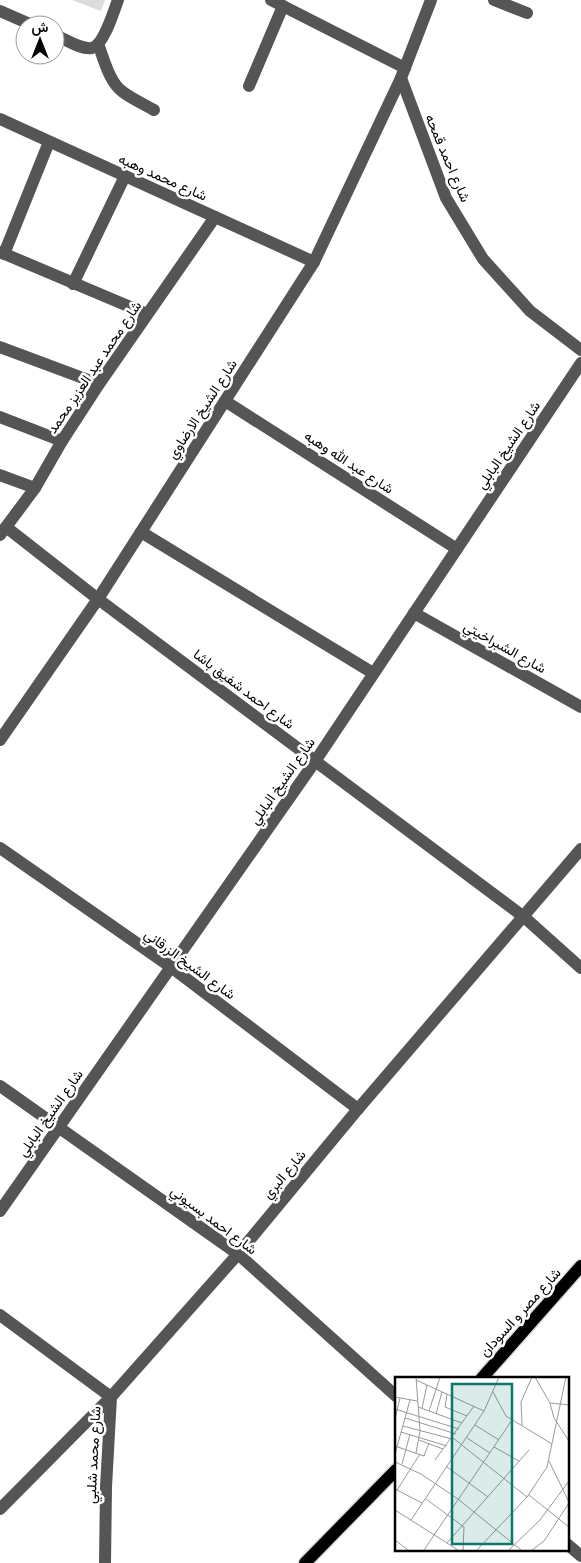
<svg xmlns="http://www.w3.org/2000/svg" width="581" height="1563" font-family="Cabin,Vazirmatn,sans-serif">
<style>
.green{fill:#dcdcdc}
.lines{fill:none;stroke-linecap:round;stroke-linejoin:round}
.major-casing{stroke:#dbdbdb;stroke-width:15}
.minor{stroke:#555;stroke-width:12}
.major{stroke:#000;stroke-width:12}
.labels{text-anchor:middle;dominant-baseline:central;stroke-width:5;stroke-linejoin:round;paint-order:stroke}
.street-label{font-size:14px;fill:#000;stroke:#fff}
.inset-road{fill:none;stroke:#999;stroke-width:1}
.view{fill:#0f766e;fill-opacity:0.15;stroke:#0f766e;stroke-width:2.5}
.inset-edge{fill:none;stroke:#000;stroke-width:2.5}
</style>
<rect width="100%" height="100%" fill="#fff"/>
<polygon class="green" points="72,0 105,0 101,11"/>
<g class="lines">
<defs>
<g id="major">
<polyline points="482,1378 581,1266"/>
<polyline points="305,1563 396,1470"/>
</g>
</defs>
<use href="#major" class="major-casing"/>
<g class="minor">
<polyline points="271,0 405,68"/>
<polyline points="494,0 527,13"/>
<polyline points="0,11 32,25"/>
<path d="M55 35C65 39 81 50 92 48 104 45 114 10 118 0"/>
<path d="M98 44C104 59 109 82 123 92 132 99 144 104 154 110"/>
<polyline points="401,78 446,198 483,259 530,311 581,350"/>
<polyline points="249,86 283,6"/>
<polyline points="0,119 314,262"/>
<polyline points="0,252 147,314"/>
<polyline points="4,254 49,142"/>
<polyline points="73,284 125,176"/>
<polyline points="0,347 99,384"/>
<polyline points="225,401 457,549"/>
<polyline points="0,417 62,441"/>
<polyline points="0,475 35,488"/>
<polyline points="6,527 98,599 524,917 581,968"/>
<polyline points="141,532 373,673"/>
<polyline points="0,535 35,488 62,441 99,384 215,217"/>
<polyline points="414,613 581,707"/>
<polyline points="0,740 98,599 314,262 401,78 431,0"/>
<polyline points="0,848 171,967 358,1109"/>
<polyline points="0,1086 238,1254 396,1396"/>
<polyline points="0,1211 316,760 581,363"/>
<polyline points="0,1315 111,1397 106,1487 105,1563"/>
<polyline points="0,1509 111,1397 238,1254 358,1109 581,849"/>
<polyline points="567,1544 581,1556"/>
</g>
<use href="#major" class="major"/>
</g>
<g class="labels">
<g class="street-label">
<text transform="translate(448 158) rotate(67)">شارع احمد قمحه</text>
<text transform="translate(163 177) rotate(24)">شارع محمد وهبه</text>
<text transform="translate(94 367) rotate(-56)">شارع محمد عبد العزيز محمد</text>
<text transform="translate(202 409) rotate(-57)">شارع الشيخ الارضاوي</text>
<text transform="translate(508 445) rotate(-56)">شارع الشيخ البابلي</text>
<text transform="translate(349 462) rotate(33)">شارع عبد الله وهبه</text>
<text transform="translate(505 647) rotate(29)">شارع الشبراخيتي</text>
<text transform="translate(244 689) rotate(37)">شارع احمد شفيق باشا</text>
<text transform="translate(282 781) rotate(-55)">شارع الشيخ البابلي</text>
<text transform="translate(190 964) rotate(36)">شارع الشيخ الزرقاني</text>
<text transform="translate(50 1113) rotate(-55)">شارع الشيخ البابلي</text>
<text transform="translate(284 1174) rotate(-50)">شارع البري</text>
<text transform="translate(214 1220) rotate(37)">شارع احمد بسيوني</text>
<text transform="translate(520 1312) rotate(-48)">شارع مصر و السودان</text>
<text transform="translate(93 1455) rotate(-87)">شارع محمد شلبي</text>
</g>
</g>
<g transform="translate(395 1377)">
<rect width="174" height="174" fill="#fff"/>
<path class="inset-road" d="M140 0 155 26 174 28M21 3 89 34M98 15 111 39 157 67M52 17 50 30 72 39M0 20 22 24M155 26 159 41 174 64M23 30 67 46M27 31 32 8M0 32 64 52M34 34 45 0M41 37 47 15M10 41 61 57M0 42 5 21M80 48 104 63M127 48 126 25 137 0M8 49 57 62M6 55 52 69M58 61 132 120M72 61 95 76M24 63 48 72M0 69 29 79 34 66M99 70 124 84M21 76 25 54 21 0M0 77 15 23M40 83 79 29M154 84 174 125M0 85 26 97 63 122 126 173M7 87 15 57M52 90 93 120M0 112 27 126M2 113 25 77M134 118 174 150M31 122 69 150 68 173M0 133 63 173M16 143 89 34 104 0M0 163 13 173M52 166 134 73M29 173 117 43M82 173 132 120 152 90 171 0M114 173 145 143 174 104M137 173 149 164 174 126"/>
<path class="view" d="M57 7H117V167H57Z"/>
<rect width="174" height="174" class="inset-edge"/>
</g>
<g transform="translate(40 40)"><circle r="24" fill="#ffffff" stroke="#999999"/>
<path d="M0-4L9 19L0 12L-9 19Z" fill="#000000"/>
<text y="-8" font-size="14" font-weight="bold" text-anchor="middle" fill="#000000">ش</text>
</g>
</svg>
